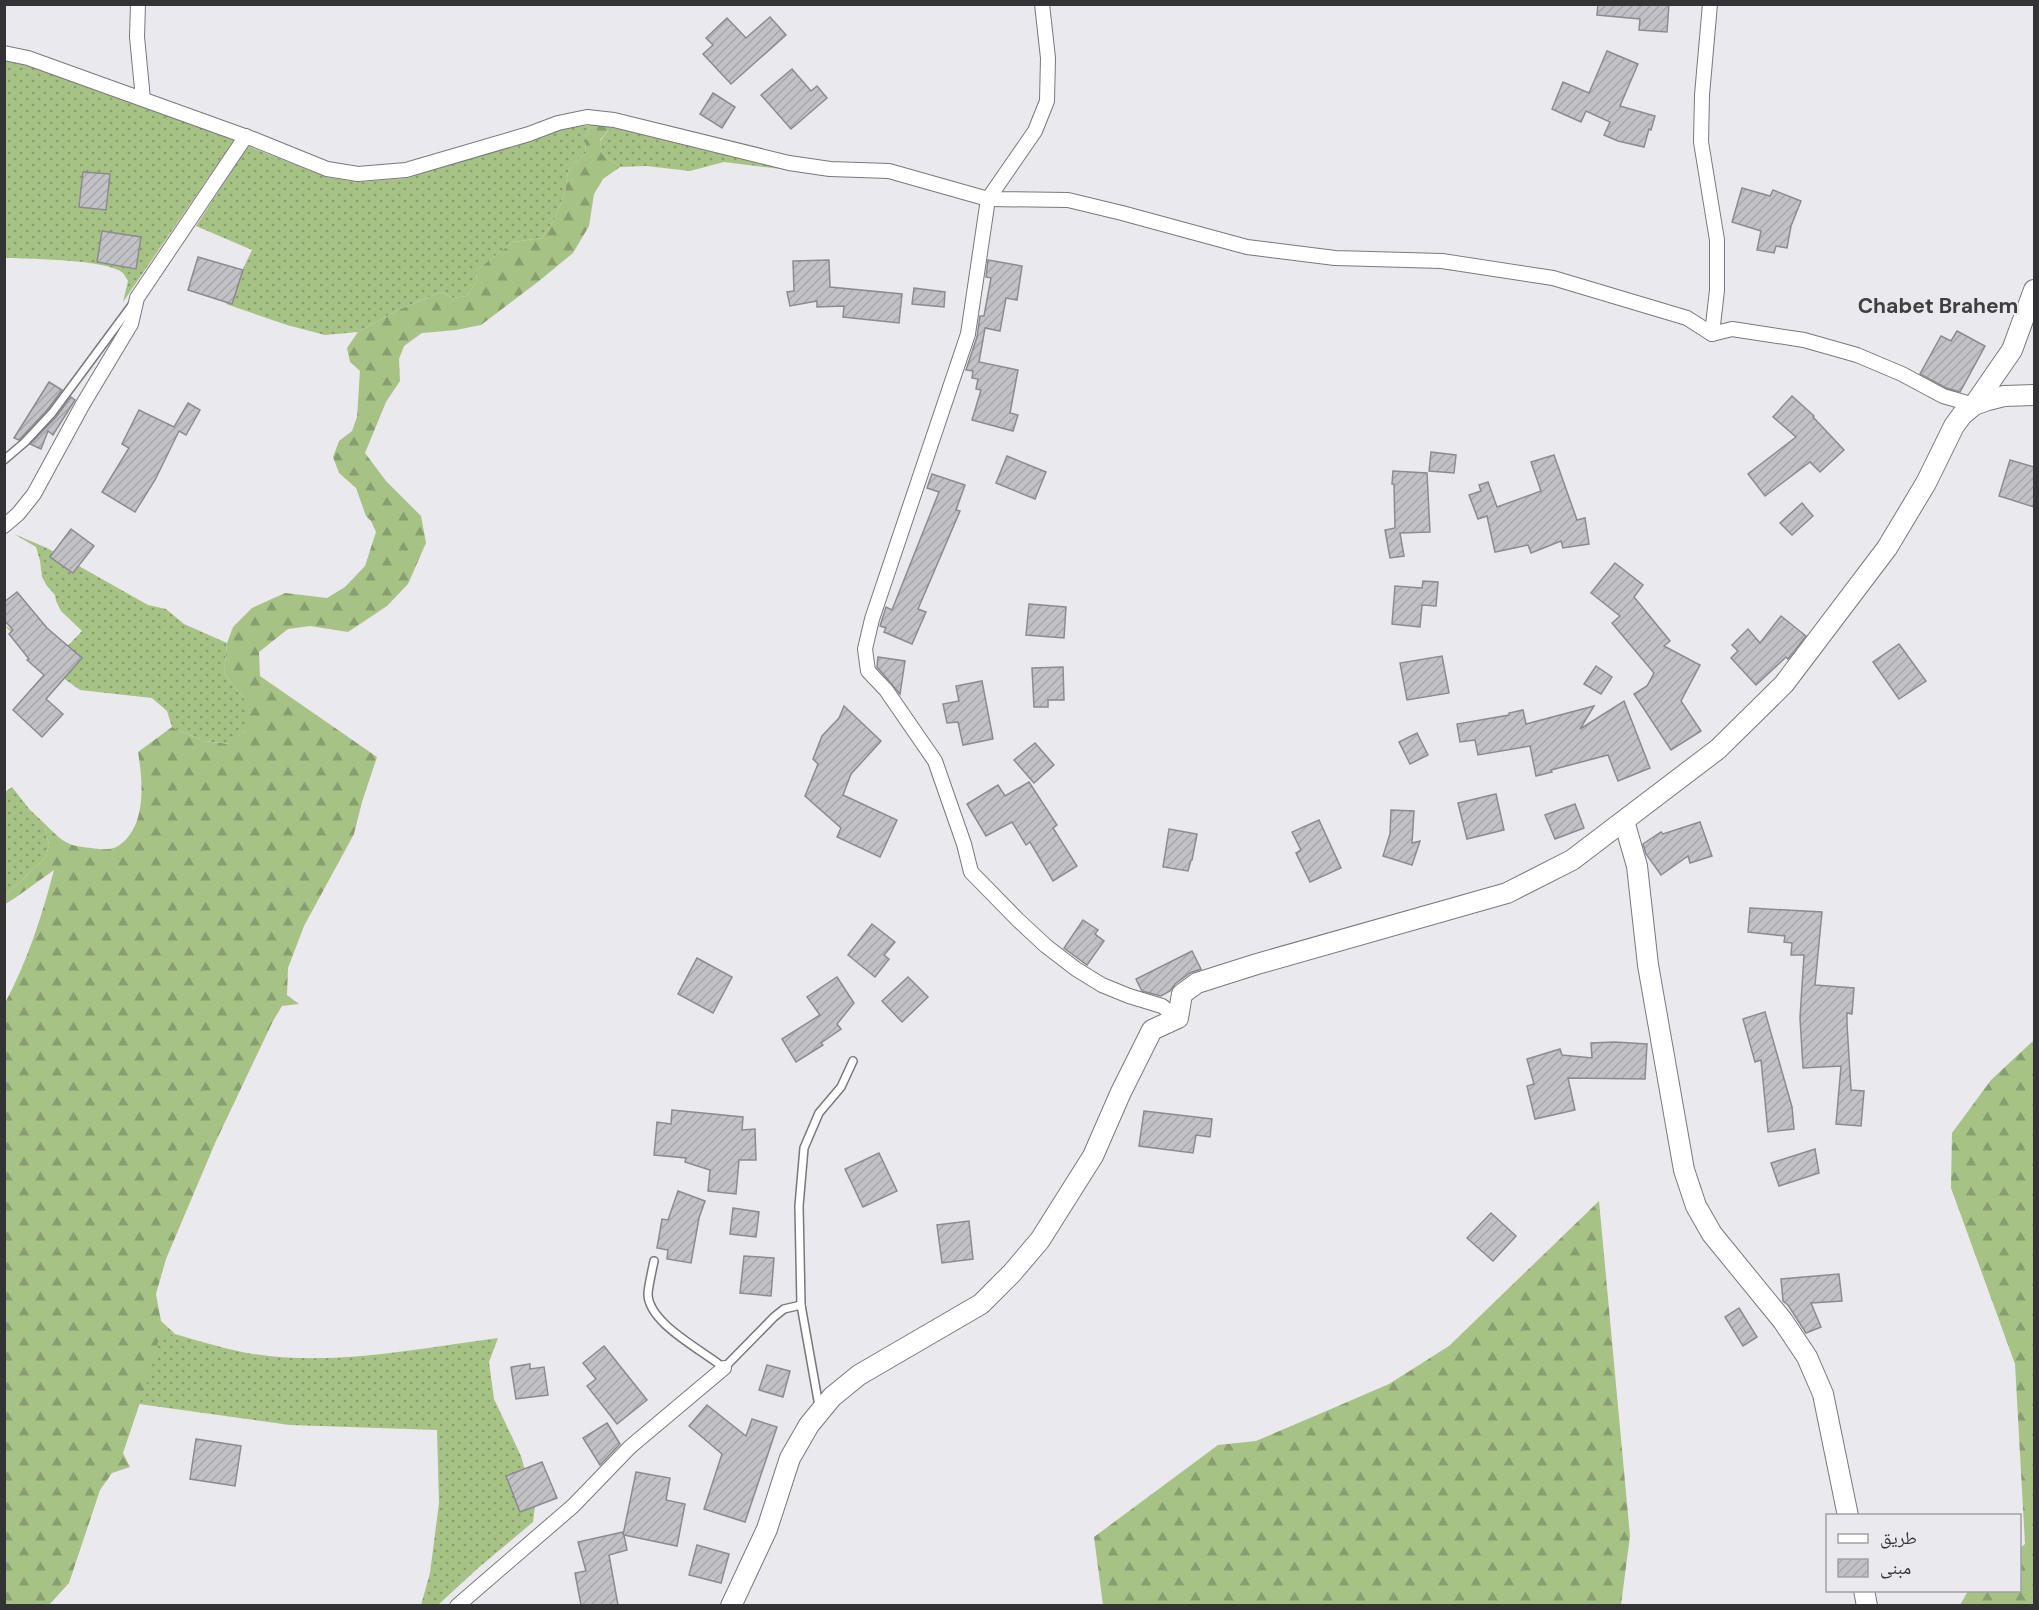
<svg xmlns="http://www.w3.org/2000/svg" width="2039" height="1610" font-family="'DM Sans','Noto Naskh Arabic',sans-serif">
<style>
.grass{fill:url(#grass-dots)}
.forest{fill:url(#forest-firs)}
.building{fill:url(#building-hatch);stroke:#8c8b8f;stroke-width:1.5}
.lines{fill:none;stroke-linecap:round;stroke-linejoin:round}
.lane-casing{stroke:#79787c;stroke-width:10}
.street-casing{stroke:#79787c;stroke-width:16}
.secondary-casing{stroke:#79787c;stroke-width:22}
.lane{stroke:#fff;stroke-width:7}
.street{stroke:#fff;stroke-width:14}
.secondary{stroke:#fff;stroke-width:20}
.labels{text-anchor:middle;dominant-baseline:central;stroke-width:4.5;stroke-linejoin:round;paint-order:stroke}
.quarter-label{font-size:21px;font-weight:bold;fill:#3f3e41;stroke:#eae9ed}
</style>
<defs>
<pattern id="grass-dots" width="8" height="8" patternUnits="userSpaceOnUse" patternTransform="scale(1.5)"><rect width="8" height="8" fill="#a7c285"/><path d="M2 2h.1M6 6h.1" fill="none" stroke="#899e6e" stroke-width="1.8" stroke-linecap="round"/></pattern>
<pattern id="forest-firs" width="22" height="20" patternUnits="userSpaceOnUse" patternTransform="scale(1.5)"><rect width="22" height="20" fill="#a7c285"/><path d="M5 1l3.5 6h-7zM16 11l3.5 6h-7z" fill="#899e6e"/></pattern>
<pattern id="building-hatch" width="6" height="6" patternUnits="userSpaceOnUse" patternTransform="scale(1.5)"><rect width="6" height="6" fill="#c2c1c5"/><path d="M-1 1l2-2M0 6l6-6M5 7l2-2" fill="none" stroke="#a7a6aa"/></pattern>
</defs>
<rect width="100%" height="100%" fill="#eae9ed"/>
<g class="grass">
<path d="M4 61 26 65 234 140 123 302 128 281C127 279 125 276 123 273 108 259 27 259 5 258Z"/>
<polygon points="591,125 585,140 586,153 573,164 568,172 565,192 555,219 542,238 513,242 477,270 476,282 467,296 453,298 441,292 396,311 358,332 325,335 287,325 226,304 252,250 196,226 248,146 326,177 358,182 407,178 532,140 560,129"/>
<polygon points="611,127 659,137 789,170 724,162 690,171 646,166 620,167 602,154 600,141"/>
<polygon points="14,534 47,548 148,605 166,609 184,624 227,643 224,673 245,700 245,731 230,744 203,741 172,727 167,711 152,698 80,690 45,665 4,625 56,658 82,631 61,611 56,601 55,595 47,586 42,577 40,561 36,547"/>
<polygon points="12,787 30,810 44,823 49,845 46,857 5,896 5,792"/>
<path d="M175 1334C206 1343 237 1353 269 1356 345 1364 423 1348 498 1338L489 1362 494 1399 521 1456 535 1506 533 1522 477 1569 438 1605H421L430 1573 439 1503 437 1430 290 1425 139 1404 159 1338Z"/>
</g>
<g class="forest">
<path d="M591 125 611 127 600 140 602 154 620 167 603 179 594 194 589 226 573 253 539 281 481 325 456 330 422 333 404 346 399 359 400 381 386 402 365 453 386 481 421 516 426 543 408 584 387 606 348 632 310 626 288 629 259 652 260 676 377 757 362 802 354 834 304 926 288 968 287 995 299 1004 282 1006 273 1021 216 1141 166 1259 156 1294 161 1321 175 1334 159 1339 149 1376 123 1453 130 1467 112 1473 100 1490 69 1583 49 1605H5V1003C27 962 42 916 54 870L15 898 5 904V896L46 857 49 845 44 823C62 841 66 846 91 848 99 849 111 851 118 846 147 827 143 782 138 752L172 727 203 741 229 744 245 731V700L224 673 227 643 233 627 252 608 285 593 327 598 345 587 365 566 376 532 371 521 366 516 356 488 339 473 333 457 339 441 352 431 357 417 360 371 350 362 347 348 358 332 396 311 441 292 453 298 467 296 476 282 477 270 513 242 542 238 555 219 565 192 568 172 573 164 586 153 585 140Z"/>
<polygon points="2034,1040 2034,1605 1960,1605 1968,1591 2020,1590 2020,1548 2025,1544 2015,1364 1951,1188 1952,1133 1991,1080"/>
<polygon points="1599,1201 1630,1536 1621,1605 1103,1605 1094,1537 1218,1445 1256,1441 1331,1409 1389,1384 1449,1346"/>
</g>
<g class="building">
<polygon points="1598,4 1669,4 1667,32 1639,30 1640,19 1597,15"/>
<polygon points="770,17 786,35 731,84 703,54 713,45 706,38 727,18 746,38"/>
<polygon points="1607,51 1638,64 1620,106 1655,116 1651,130 1649,129 1644,147 1618,141 1604,135 1610,122 1586,111 1581,122 1552,109 1563,82 1589,93"/>
<polygon points="792,69 811,91 817,86 827,98 791,129 761,95"/>
<polygon points="713,93 735,107 722,128 700,114"/>
<polygon points="83,172 110,174 106,210 79,207"/>
<polygon points="1742,188 1770,196 1773,190 1801,201 1791,226 1787,248 1776,246 1774,253 1757,250 1761,231 1732,222"/>
<polygon points="102,231 141,237 136,269 97,262"/>
<polygon points="198,257 243,270 232,304 188,290"/>
<polygon points="829,260 830,287 902,294 899,323 843,317 844,306 817,307 817,301 790,306 787,292 794,291 793,261"/>
<polygon points="988,260 1022,266 1017,300 1006,298 1000,331 985,328 979,362 1018,370 1010,413 1018,415 1013,431 972,420 981,390 976,389 978,379 972,378 973,371 966,370 977,337 980,316 984,316 991,278 986,277"/>
<polygon points="914,288 945,292 944,307 912,304"/>
<polygon points="1957,331 1985,346 1960,392 1946,388 1920,374 1941,336 1951,341"/>
<polygon points="49,382 62,390 48,409 21,438 19,440 14,438"/>
<polygon points="1792,396 1814,416 1813,417 1844,450 1820,472 1810,462 1765,496 1748,474 1796,437 1773,417"/>
<polygon points="71,397 75,400 53,435 48,431 41,449 30,444 56,417"/>
<polygon points="188,403 200,410 186,435 179,431 155,480 135,512 102,492 129,448 122,444 139,410 174,427"/>
<polygon points="1431,452 1456,455 1454,473 1429,471"/>
<polygon points="1554,455 1577,520 1585,518 1589,544 1563,548 1561,541 1531,553 1528,545 1495,552 1487,516 1478,519 1469,495 1481,491 1479,485 1488,482 1497,507 1541,491 1531,462"/>
<polygon points="1007,456 1046,472 1035,499 996,483"/>
<polygon points="2010,460 2034,467 2034,507 1999,496"/>
<polygon points="1393,471 1427,473 1430,532 1400,533 1404,556 1390,558 1385,530 1395,528 1394,484 1392,484"/>
<polygon points="932,474 965,485 956,510 960,511 918,609 926,612 912,644 884,632 886,628 880,626 886,607 892,610 939,492 927,488"/>
<polygon points="1802,503 1813,516 1792,535 1780,523"/>
<polygon points="71,529 94,546 73,573 50,557"/>
<polygon points="1615,563 1643,585 1634,597 1670,641 1664,646 1700,665 1681,701 1701,731 1671,750 1634,694 1647,686 1654,673 1612,623 1620,616 1591,593"/>
<polygon points="1423,581 1438,582 1436,606 1422,605 1420,627 1392,624 1395,586 1422,588"/>
<polygon points="17,592 47,628 82,658 46,699 63,714 42,737 13,710 44,675 27,660 29,659 9,634 13,630 4,620 4,602"/>
<polygon points="1029,604 1066,607 1064,638 1026,635"/>
<polygon points="1781,616 1806,636 1788,659 1786,657 1756,685 1731,658 1738,651 1732,645 1748,629 1760,643"/>
<polygon points="1899,644 1926,681 1899,699 1873,662"/>
<polygon points="1442,656 1449,693 1407,700 1400,663"/>
<polygon points="878,657 905,661 900,694 877,667"/>
<polygon points="1596,666 1612,677 1601,694 1584,684"/>
<polygon points="1063,667 1064,700 1048,700 1048,707 1034,707 1032,668"/>
<polygon points="982,681 993,739 963,745 958,722 947,723 943,704 959,701 956,686"/>
<polygon points="1624,701 1650,768 1618,781 1608,755 1551,770 1552,772 1536,776 1530,746 1478,755 1475,740 1460,742 1457,724 1509,715 1509,713 1523,710 1526,724 1594,706 1580,729"/>
<polygon points="844,706 881,741 851,774 843,795 897,820 880,857 837,837 841,828 805,796 818,764 813,759 822,736 839,718"/>
<polygon points="1417,733 1428,755 1410,764 1399,742"/>
<polygon points="1035,743 1054,765 1034,783 1014,760"/>
<polygon points="1029,782 1057,825 1053,828 1077,866 1053,881 1030,842 1026,845 1012,822 986,836 967,804 998,785 1005,796"/>
<polygon points="1496,794 1504,830 1467,839 1458,803"/>
<polygon points="1575,804 1584,828 1555,839 1545,815"/>
<polygon points="1391,810 1414,811 1412,843 1420,841 1412,865 1383,856 1390,834"/>
<polygon points="1319,820 1341,868 1310,882 1296,853 1301,850 1292,832"/>
<polygon points="1700,822 1712,856 1690,863 1688,856 1661,875 1646,854 1643,844 1661,832 1663,834"/>
<polygon points="1169,829 1197,834 1192,860 1191,860 1188,871 1163,867"/>
<polygon points="1750,908 1822,912 1815,985 1854,988 1852,1014 1847,1013 1847,1024 1851,1090 1864,1091 1861,1126 1836,1124 1841,1066 1803,1068 1800,1018 1804,955 1791,955 1792,943 1784,942 1785,936 1748,932"/>
<polygon points="1083,920 1098,930 1095,934 1104,941 1087,965 1064,948"/>
<polygon points="872,924 895,942 884,955 889,959 875,977 848,955"/>
<polygon points="1192,951 1201,969 1190,973 1175,984 1170,991 1161,996 1142,991 1136,979"/>
<polygon points="697,958 732,977 713,1013 678,994"/>
<polygon points="837,977 854,1003 837,1024 841,1029 821,1043 823,1045 796,1062 782,1039 820,1015 807,997"/>
<polygon points="908,977 928,997 902,1022 882,1001"/>
<polygon points="1765,1012 1792,1107 1794,1129 1768,1132 1761,1060 1755,1062 1743,1019"/>
<polygon points="1615,1042 1647,1044 1645,1079 1568,1078 1575,1110 1535,1119 1527,1086 1534,1084 1527,1059 1560,1049 1562,1055 1592,1058 1591,1043"/>
<polygon points="672,1110 743,1117 742,1130 755,1129 756,1160 739,1160 736,1194 708,1191 710,1170 685,1162 686,1158 654,1155 657,1122 671,1124"/>
<polygon points="1144,1111 1212,1119 1210,1137 1196,1135 1193,1153 1139,1146"/>
<polygon points="1815,1149 1819,1173 1779,1186 1771,1163"/>
<polygon points="879,1153 897,1191 863,1207 845,1169"/>
<polygon points="678,1191 705,1201 699,1218 691,1263 667,1259 668,1250 657,1248 662,1219 668,1220"/>
<polygon points="733,1208 759,1212 756,1237 730,1234"/>
<polygon points="1491,1213 1516,1236 1493,1261 1467,1238"/>
<polygon points="969,1221 973,1259 942,1263 937,1225"/>
<polygon points="744,1256 774,1258 771,1296 740,1293"/>
<polygon points="1839,1274 1842,1301 1811,1303 1821,1327 1806,1333 1788,1305 1783,1301 1781,1279"/>
<polygon points="1739,1308 1757,1337 1743,1346 1725,1317"/>
<polygon points="604,1346 647,1400 617,1424 587,1386 596,1379 583,1363"/>
<polygon points="530,1364 530,1369 544,1367 548,1395 516,1399 511,1367"/>
<polygon points="767,1365 790,1371 783,1397 759,1390"/>
<polygon points="707,1405 746,1436 752,1419 777,1427 745,1522 704,1509 722,1454 689,1426"/>
<polygon points="607,1423 620,1444 600,1465 583,1438"/>
<polygon points="196,1439 241,1446 235,1486 190,1479"/>
<polygon points="542,1462 557,1498 520,1512 506,1476"/>
<polygon points="636,1472 670,1478 666,1500 685,1504 677,1546 624,1535 627,1550 609,1555 618,1605 581,1605 575,1573 586,1571 578,1542 623,1532 623,1535"/>
<polygon points="697,1545 729,1554 721,1583 689,1575"/>
</g>
<g class="lines">
<defs>
<g id="lane">
<polyline points="4,460 25,442 52,413 132,305"/>
<path d="M654 1261C652 1271 649 1283 648 1293 647 1323 704 1351 724 1368L774 1317 784 1309 801 1305"/>
<polyline points="819,1406 801,1305 799,1206 804,1148 819,1113 841,1087 853,1061"/>
</g>
<g id="street">
<polyline points="138,4 137,37 143,99"/>
<polyline points="1042,4 1048,58 1047,101 1035,131 988,199 968,334 872,619 865,649 868,671 886,690 935,761 964,844 971,872 1018,920 1046,946 1076,969 1102,985 1129,996 1162,1006 1178,1018"/>
<polyline points="1710,4 1702,95 1701,142 1717,240 1717,290 1712,334"/>
<polyline points="4,53 28,58 253,139 327,169 358,174 406,170 529,134 558,123 587,117 614,120 789,163 830,169 889,171 988,199 1068,200 1122,213 1247,247 1335,258 1442,261 1553,278 1687,318 1712,334 1732,329 1804,340 1857,355 1902,374 1943,396 1974,405"/>
<polyline points="4,526 18,514 34,494 83,404 131,324 137,298 246,136"/>
<polyline points="457,1606 573,1506 630,1447 724,1368"/>
</g>
<g id="secondary">
<polyline points="1974,405 2012,350 2034,290"/>
<polyline points="1624,821 1637,866 1648,965 1684,1170 1696,1206 1712,1234 1783,1321 1807,1357 1823,1394 1848,1516"/>
<polyline points="1864,1590 1867,1606"/>
<polyline points="731,1606 767,1529 790,1458 809,1425 832,1397 859,1375 981,1304 1012,1273 1040,1240 1093,1156 1121,1092 1152,1030 1178,1018 1182,994 1197,983 1257,964 1507,893 1572,860 1718,749 1784,684 1887,548 1926,483 1954,426 1962,415 1974,405 1988,400 2004,396 2034,395"/>
</g>
</defs>
<use href="#lane" class="lane-casing"/>
<use href="#street" class="street-casing"/>
<use href="#secondary" class="secondary-casing"/>
<use href="#lane" class="lane"/>
<use href="#street" class="street"/>
<use href="#secondary" class="secondary"/>
</g>
<g class="labels">
<g class="quarter-label">
<text x="1938" y="306">Chabet Brahem</text>
</g>
</g>
<rect width="2039" height="1610" fill="none" stroke="#333234" stroke-width="12"/>
<rect x="1826" y="1514" width="195" height="78" fill="#eae9ed" stroke="#a1a0a3" stroke-width="1.5"/>
<rect x="1838" y="1534" width="30" height="9" fill="#ffffff" stroke="#a1a0a3" stroke-width="1.5"/>
<text x="1880" y="1544" font-size="18" fill="#333234">طريق</text>
<rect x="1838" y="1559" width="30" height="18" fill="url(#building-hatch)" stroke="#a1a0a3" stroke-width="1.5"/>
<text x="1880" y="1574" font-size="18" fill="#333234">مبنى</text>
</svg>
